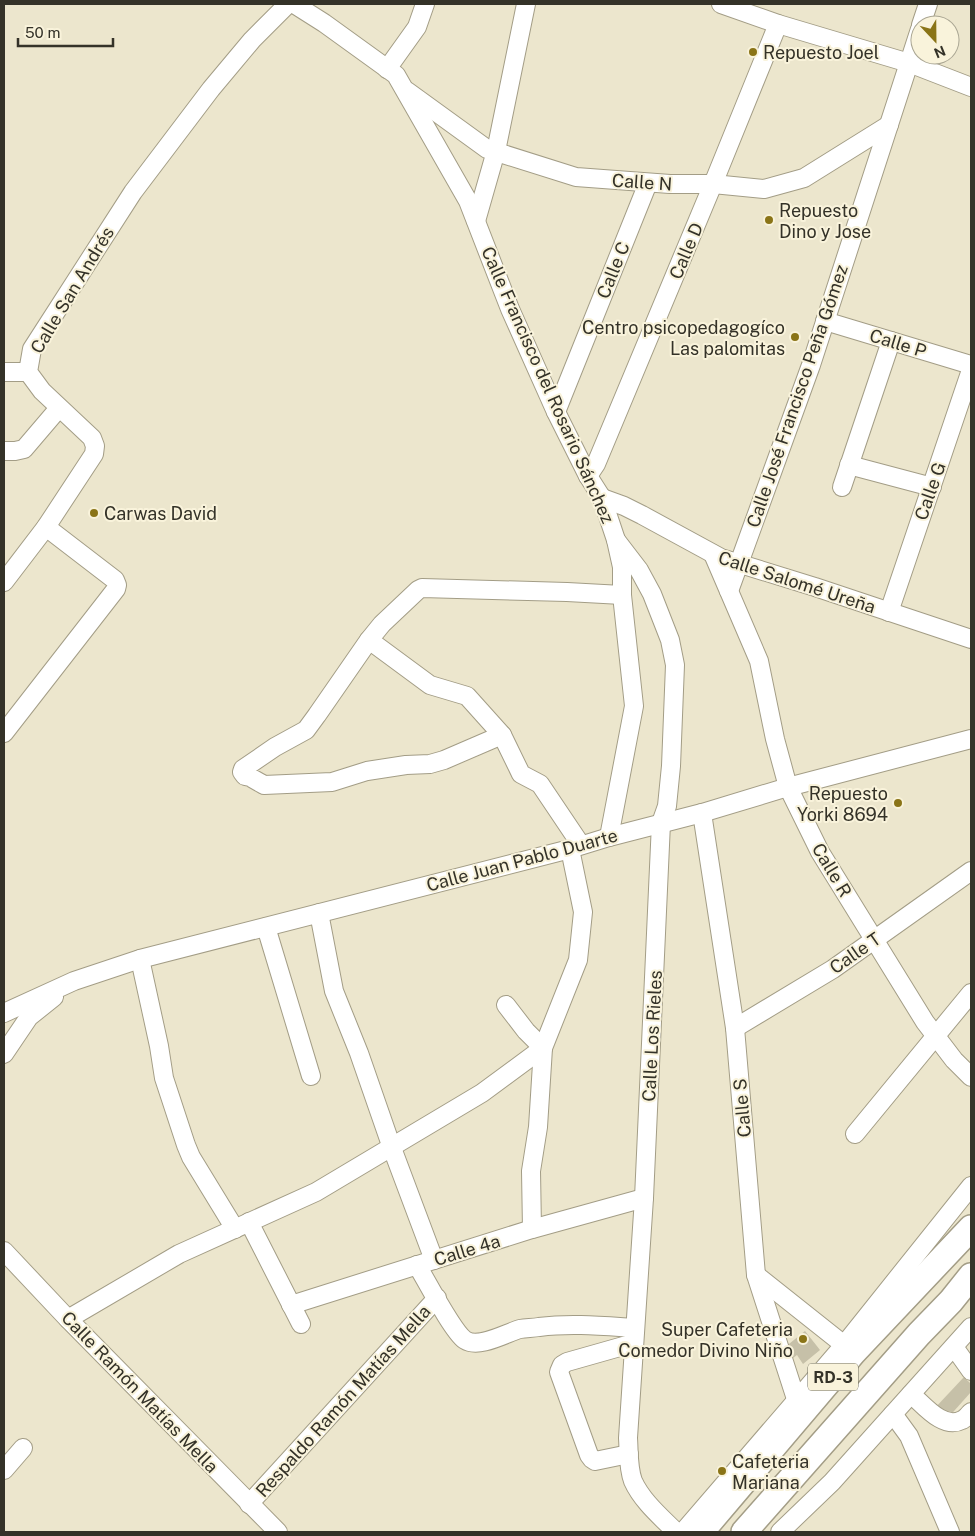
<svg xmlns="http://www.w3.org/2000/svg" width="975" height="1536" font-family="'Public Sans',sans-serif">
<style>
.building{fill:#c6c0a8}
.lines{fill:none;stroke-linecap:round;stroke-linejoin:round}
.minor-casing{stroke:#a39d86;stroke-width:20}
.highway-casing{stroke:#a39d86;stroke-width:28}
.minor{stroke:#fff;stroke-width:18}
.highway{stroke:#fff;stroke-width:25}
.poi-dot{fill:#8a7417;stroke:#f9f3db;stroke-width:2}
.labels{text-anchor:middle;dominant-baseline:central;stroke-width:4;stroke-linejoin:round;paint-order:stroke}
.shield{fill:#f9f3db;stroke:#6f6c5e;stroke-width:1}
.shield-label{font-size:16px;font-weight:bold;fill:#343228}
.poi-label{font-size:18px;fill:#343228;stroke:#f9f3db;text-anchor:start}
.street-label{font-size:18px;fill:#343228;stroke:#f9f3db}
</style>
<rect width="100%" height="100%" fill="#ece6cd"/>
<g class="building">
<polygon points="805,1331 820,1350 803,1364 797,1355 793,1358 784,1348"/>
<polygon points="964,1377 971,1384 971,1392 946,1420 934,1409"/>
<polygon points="721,1465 728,1473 723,1477 716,1469"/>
</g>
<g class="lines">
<defs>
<g id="minor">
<polyline points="294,4 324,23 396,75 468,201 510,309 556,412 588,476 602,498 616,540 622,567 622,595 634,706 609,837"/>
<polyline points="721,4 778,24 909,63 971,87"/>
<polyline points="921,25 928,4"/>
<polyline points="387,69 417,27 425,4"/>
<polyline points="407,91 487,149 576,177 670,184 713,184 764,189 804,178 889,125"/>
<polyline points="476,221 496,151 526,4"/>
<polyline points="825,321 971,365"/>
<polyline points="4,372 28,372"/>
<polyline points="556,412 648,183"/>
<polyline points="4,451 15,451 24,449 59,408"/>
<polyline points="849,465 932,487"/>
<polyline points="588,476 596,464 713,184 778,24"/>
<polyline points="842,487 891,341"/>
<polyline points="602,498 624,506 642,515 721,558 815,587 971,639"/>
<path d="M616 540 639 570 652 594 670 640 675 665 671 766 667 806 661 823 644 1198 628 1438C629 1452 628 1468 633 1481 642 1501 661 1517 676 1532"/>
<polyline points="713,554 759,661 775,739 788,787 820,852 925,1022 954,1060 971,1077"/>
<polyline points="4,582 46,527 94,454 95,446 92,438 42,391 28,372 32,349 133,192 211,89 252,40 288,4"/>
<polyline points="729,591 811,365 920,29"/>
<polyline points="889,612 971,370"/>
<polyline points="369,640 430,685 467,696 502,735 521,774 540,784 581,845"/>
<polyline points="4,733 116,589 117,585 115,580 46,527"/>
<polyline points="502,735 444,760 430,764 406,765 367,771 332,782 264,785 250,777 245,776 242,772 243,769 275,747 306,730 317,715 369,640 382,624 418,590 422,588 567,592 622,595"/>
<polyline points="702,813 735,1028 756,1275 796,1399"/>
<polyline points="319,913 334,991 359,1053 392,1148 434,1260"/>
<polyline points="266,927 311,1076"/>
<polyline points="140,959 159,1046 164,1078 186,1145 191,1157 235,1229"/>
<polyline points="506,1005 526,1031 543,1048"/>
<polyline points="4,1013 74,981 140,959 570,849 609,837 702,813 788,787 971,739"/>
<polyline points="735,1028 833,969 971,871"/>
<polyline points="4,1054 29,1017 54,997"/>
<polyline points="855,1134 971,993"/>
<polyline points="249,1222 301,1324"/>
<polyline points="532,1229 531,1171 538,1127 543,1048 578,960 583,912 570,849"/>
<polyline points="4,1251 68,1319 278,1532"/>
<path d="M417 1265C426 1280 453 1332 465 1340 479 1349 506 1333 520 1329 526 1328 533 1328 539 1327 571 1323 603 1326 635 1328"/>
<polyline points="756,1275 853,1352"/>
<polyline points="291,1305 532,1229 644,1198"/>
<polyline points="68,1319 179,1254 316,1192 482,1093 543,1048"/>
<polyline points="954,1347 971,1371"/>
<path d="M911 1394C924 1405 943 1430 962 1420 965 1419 969 1414 971 1412"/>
<polyline points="893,1414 909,1436 950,1532"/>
<polyline points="629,1454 595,1461 592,1459 589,1455 559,1372 562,1365 567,1362 634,1343"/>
<polyline points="4,1470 23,1448"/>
<polyline points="249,1504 437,1298"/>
<polyline points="683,1532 844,1345 971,1186"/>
<polyline points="780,1532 832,1482 971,1327"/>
</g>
<g id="highway">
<polyline points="701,1532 853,1353 971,1228"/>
<polyline points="744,1532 919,1334 951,1301 971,1276"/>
</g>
</defs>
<use href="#minor" class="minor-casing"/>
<use href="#highway" class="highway-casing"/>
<use href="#minor" class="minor"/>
<use href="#highway" class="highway"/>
</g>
<g class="poi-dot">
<circle cx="753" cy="52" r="5"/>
<circle cx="769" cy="220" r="5"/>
<circle cx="795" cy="337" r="5"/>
<circle cx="94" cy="513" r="5"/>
<circle cx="898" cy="803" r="5"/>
<circle cx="803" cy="1339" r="5"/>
<circle cx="722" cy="1471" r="5"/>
</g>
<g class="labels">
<rect class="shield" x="808" y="1363.5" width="50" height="27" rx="4"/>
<g class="shield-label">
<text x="833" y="1377">RD-3</text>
</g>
<g class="poi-label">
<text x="763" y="52">Repuesto Joel</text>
<text x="779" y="210">Repuesto<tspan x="779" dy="21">Dino y Jose</tspan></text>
<text x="785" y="327" text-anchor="end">Centro psicopedagogíco<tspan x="785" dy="21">Las palomitas</tspan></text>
<text x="104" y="513">Carwas David</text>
<text x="888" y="793" text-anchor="end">Repuesto<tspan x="888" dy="21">Yorki 8694</tspan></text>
<text x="793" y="1329" text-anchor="end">Super Cafeteria<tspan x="793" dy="21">Comedor Divino Niño</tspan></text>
<text x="732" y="1461">Cafeteria<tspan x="732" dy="21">Mariana</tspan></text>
</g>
<g class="street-label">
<text transform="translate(642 182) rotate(4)">Calle N</text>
<text transform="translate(686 251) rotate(-67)">Calle D</text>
<text transform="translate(613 270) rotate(-68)">Calle C</text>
<text transform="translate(72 290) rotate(-59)">Calle San Andrés</text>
<text transform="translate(898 343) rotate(17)">Calle P</text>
<text transform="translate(548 385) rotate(66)">Calle Francisco del Rosario Sánchez</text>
<text transform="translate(797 396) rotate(-71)">Calle José Francisco Peña Gómez</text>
<text transform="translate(930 491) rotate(-71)">Calle G</text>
<text transform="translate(797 582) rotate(18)">Calle Salomé Ureña</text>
<text transform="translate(522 860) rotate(-15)">Calle Juan Pablo Duarte</text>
<text transform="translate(832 870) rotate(59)">Calle R</text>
<text transform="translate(855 953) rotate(-35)">Calle T</text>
<text transform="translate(652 1036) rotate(-87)">Calle Los Rieles</text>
<text transform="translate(742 1108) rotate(-95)">Calle S</text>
<text transform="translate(467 1250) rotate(-17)">Calle 4a</text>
<text transform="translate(140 1392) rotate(46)">Calle Ramón Matías Mella</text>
<text transform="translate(343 1401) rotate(-48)">Respaldo Ramón Matías Mella</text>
</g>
</g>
<rect width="975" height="1536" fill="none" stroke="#343228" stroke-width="10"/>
<g transform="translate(935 40) rotate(158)"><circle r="24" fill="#f9f3db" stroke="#aaa693"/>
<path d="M0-4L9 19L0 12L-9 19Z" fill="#8a7417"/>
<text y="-8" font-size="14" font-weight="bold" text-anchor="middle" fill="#343228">N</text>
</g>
<path d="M18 38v8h95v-8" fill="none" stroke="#343228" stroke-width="2.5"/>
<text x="25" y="38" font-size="15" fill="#343228" stroke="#f9f3db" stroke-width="4" paint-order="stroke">50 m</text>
</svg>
